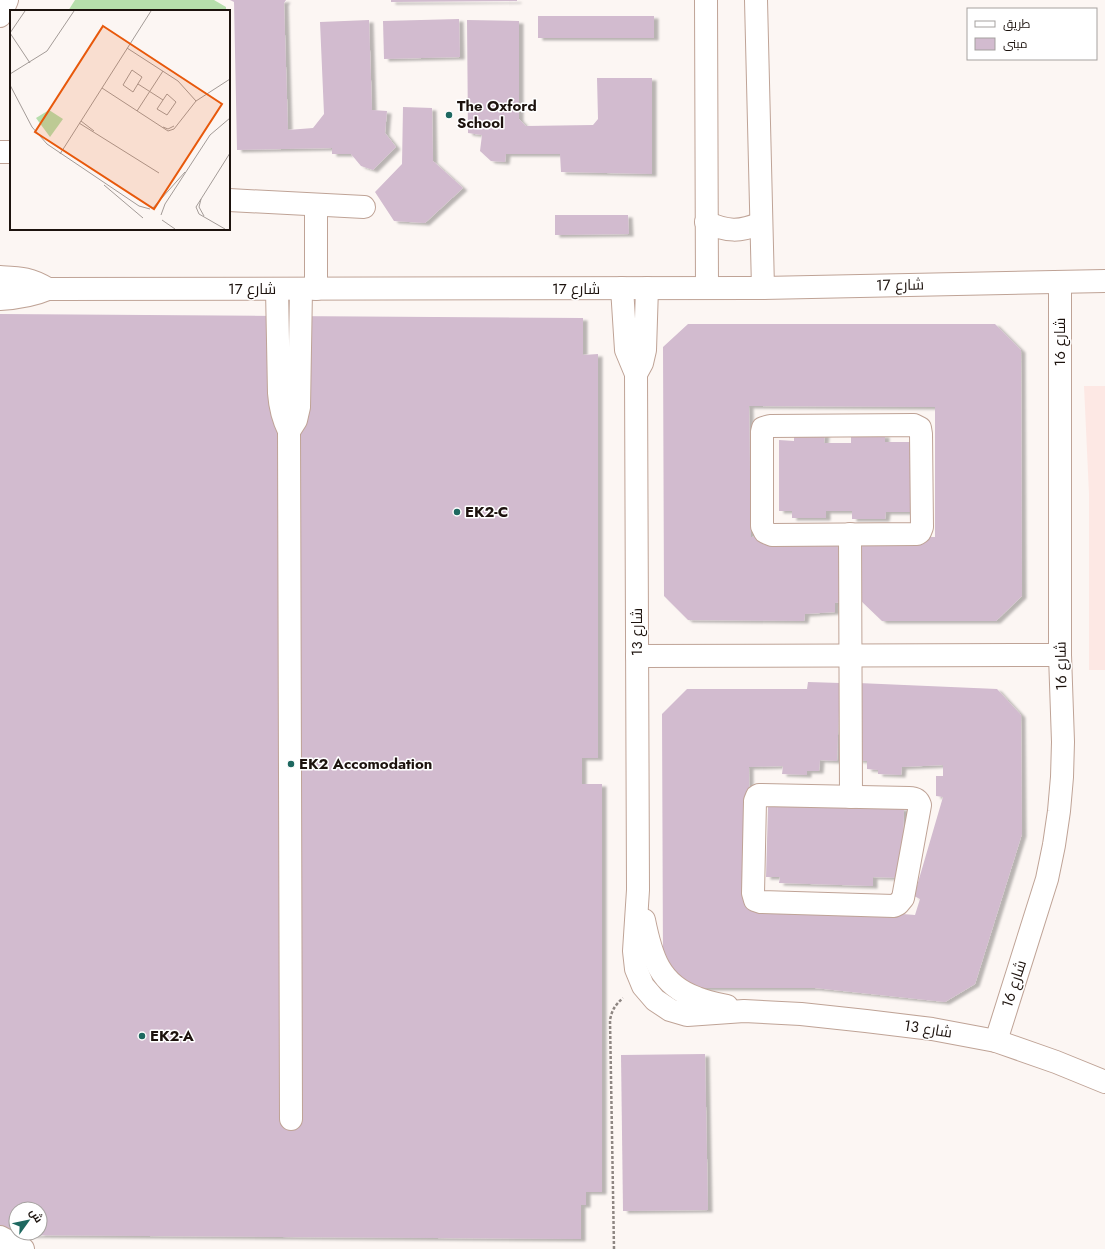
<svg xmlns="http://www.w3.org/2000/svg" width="1105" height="1249" font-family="Jost,Cairo,sans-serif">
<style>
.commercial{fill:#fde8e4}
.green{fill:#b6deac}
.building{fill:#d2bbcf;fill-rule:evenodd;filter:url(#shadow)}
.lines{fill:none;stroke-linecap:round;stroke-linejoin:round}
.minor-casing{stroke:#bfa396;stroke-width:24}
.path{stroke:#8e8682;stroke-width:2.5;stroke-dasharray:3 2;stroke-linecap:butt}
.minor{stroke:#fff;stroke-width:22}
.poi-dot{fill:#1e6860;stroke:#fff;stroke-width:1.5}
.labels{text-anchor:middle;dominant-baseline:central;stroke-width:3;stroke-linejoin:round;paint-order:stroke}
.poi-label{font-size:15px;font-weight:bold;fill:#1d130e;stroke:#fff;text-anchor:start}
.street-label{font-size:15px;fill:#1d130e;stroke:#fff}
.inset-road{fill:none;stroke:#a39b97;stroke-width:1}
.view{fill:#e8590c;fill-opacity:0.15;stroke:#e8590c;stroke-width:2}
.inset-edge{fill:none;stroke:#1d130e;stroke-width:2}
</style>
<defs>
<filter id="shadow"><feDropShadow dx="4.5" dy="2.5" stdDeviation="1" flood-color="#0004"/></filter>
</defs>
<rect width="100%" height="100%" fill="#fcf6f3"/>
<polygon class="commercial" points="1084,386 1105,386 1105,670 1089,670 1089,494"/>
<polygon class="green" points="75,0 214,0 226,7 226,11 68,11"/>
<g class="building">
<polygon points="230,0 286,0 284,3 288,130 313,128 324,114 320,22 369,20 372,110 387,111 385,133 396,147 373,170 361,166 351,154 332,154 332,148 237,150 234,2"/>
<polygon points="391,0 517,0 517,1 391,2"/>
<rect x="538" y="16" width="116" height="22"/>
<polygon points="459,19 460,57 384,59 383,21"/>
<polygon points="467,20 519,21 519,119 526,126 593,125 598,119 597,78 652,78 652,174 561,172 560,154 506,154 505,162 491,161 480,151 482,135 468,133"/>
<polygon points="403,107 432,108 433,161 463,188 425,223 394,221 375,192 402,164"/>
<polygon points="555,215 628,215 629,234 555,235"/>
<path d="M0 314 583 318V355L598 354V758H582V784H602V1192H586V1205H581V1239L0 1235ZM16 1209H40V1233H16Z"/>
<polygon points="688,324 995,324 1021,350 1022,596 996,621 882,621 859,599 858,536 935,537 935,407 749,406 751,537 837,536 842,602 835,603 835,612 805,614 804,621 688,620 664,596 663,347"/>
<polygon points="794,434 825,434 824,443 851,443 851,435 885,435 885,442 915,442 915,512 886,512 885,519 852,519 852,511 826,511 826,518 792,518 792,511 779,511 779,440 794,441"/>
<polygon points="808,682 840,683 837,761 820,760 819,771 807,771 807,775 782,774 783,766 749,767 750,902 915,915 920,899 914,896 943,797 936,796 936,776 943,776 943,765 902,767 901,775 878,774 878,770 867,769 867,761 857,760 858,683 997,689 1021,715 1022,834 975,984 945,1002 815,988 689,988 663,962 662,714 687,689 807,689"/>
<polygon points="781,801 904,808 902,878 873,877 873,886 779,883 780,877 766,877 768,807 781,807"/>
<polygon points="705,1054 708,1210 623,1211 621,1055"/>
</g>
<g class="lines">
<defs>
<g id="minor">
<polyline points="706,0 707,288"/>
<polyline points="756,0 763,288"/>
<polyline points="0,16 7,0"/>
<polyline points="0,152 11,152"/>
<polyline points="229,200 364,207"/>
<path d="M706 222C727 232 740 232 761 223"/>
<path d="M0 277C20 278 30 278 48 289"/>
<polyline points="622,288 626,350 636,374 638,890 634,951 636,969 643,986 655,1000 670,1010 687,1015 744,1011 801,1014 866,1021 932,1029 996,1041 1056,1062 1105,1082"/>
<path d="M277 289 279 393C280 407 283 419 289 431L291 1119"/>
<polyline points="316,289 316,205"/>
<path d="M0 299C17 298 32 296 48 289L763 288 1105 281"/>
<polyline points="636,374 642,363 645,350 647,288"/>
<polygon points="914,425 920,428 921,434 922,527 920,532 917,534 772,535 765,532 762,526 762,432 763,428 770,426"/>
<polyline points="289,431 296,420 299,407 301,289"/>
<polyline points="850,534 851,797"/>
<polyline points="637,656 1060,655"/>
<path d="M759 795 909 798C915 798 918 799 920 805L903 898 898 904 894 906 761 902 755 900 753 893 755 801 757 796Z"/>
<path d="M644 920C651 955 659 985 697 998 706 1002 717 1004 727 1006"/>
<polyline points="996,1041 1047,879 1054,845 1059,811 1062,777 1063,742 1060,655 1060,282"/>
<polyline points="0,1237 23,1249"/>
</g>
</defs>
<use href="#minor" class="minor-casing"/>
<path class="path" d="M614 1249 610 1020C612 1010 615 1005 623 998"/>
<use href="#minor" class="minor"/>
</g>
<g class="poi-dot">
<circle cx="449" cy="115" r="4"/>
<circle cx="457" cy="512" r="4"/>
<circle cx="291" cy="764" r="4"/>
<circle cx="142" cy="1036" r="4"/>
</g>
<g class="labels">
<g class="poi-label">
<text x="457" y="106">The Oxford<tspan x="457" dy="17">School</tspan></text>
<text x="465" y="512">EK2-C</text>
<text x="299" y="764">EK2 Accomodation</text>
<text x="150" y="1036">EK2-A</text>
</g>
<g class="street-label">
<text transform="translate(900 285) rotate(-1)">شارع 17</text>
<text x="252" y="289">شارع 17</text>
<text x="576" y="289">شارع 17</text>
<text transform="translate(1060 342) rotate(-90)">شارع 16</text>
<text transform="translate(637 632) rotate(-90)">شارع 13</text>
<text transform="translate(1061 666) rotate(-91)">شارع 16</text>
<text transform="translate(1014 984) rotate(-72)">شارع 16</text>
<text transform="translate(928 1029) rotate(9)">شارع 13</text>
</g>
</g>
<g transform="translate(10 10)">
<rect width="220" height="220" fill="#fcf6f3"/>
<path d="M39 100 53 109 40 127 26 108Z" fill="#b6deac"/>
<path class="inset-road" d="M0 23 20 53M0 23 15 1M117 38 168 71 186 91M122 60 132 67 123 82 113 75ZM0 64 37 41 64 1M128 74 153 90M0 75 22 117 37 134 129 196 140 199M92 78 158 121 164 119 186 91 220 69M157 84 166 92 157 105 147 99ZM127 101 153 61M71 111 84 121M69 113 149 163M153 117 158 119 164 116M50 144 141 1M94 175 133 208M191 189 189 197 194 206M142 199 175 162M151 205 155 194 200 125 220 108M152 210 165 219M215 219 189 204 186 197 220 143"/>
<path class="view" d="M93 16 212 94 144 199 25 122Z"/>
<rect width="220" height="220" class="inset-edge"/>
</g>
<rect x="967" y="8" width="130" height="52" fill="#ffffff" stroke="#a5a19f"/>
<rect x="975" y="21" width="20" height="6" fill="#ffffff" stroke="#a5a19f"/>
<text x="1003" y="28" font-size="12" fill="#1d130e">طريق</text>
<rect x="975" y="38" width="20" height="12" fill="#d2bbcf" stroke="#a5a19f"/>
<text x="1003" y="48" font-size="12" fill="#1d130e">مبنى</text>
<g transform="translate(28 1221) rotate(57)"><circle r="19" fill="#ffffff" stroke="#a5a19f"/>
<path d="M0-3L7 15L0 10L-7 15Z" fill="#1e6860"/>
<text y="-6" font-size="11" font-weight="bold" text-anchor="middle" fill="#1d130e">ش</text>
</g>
</svg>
